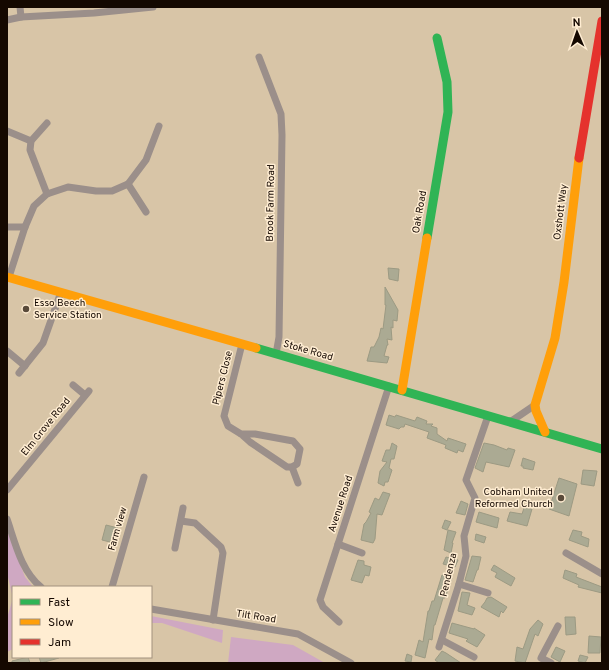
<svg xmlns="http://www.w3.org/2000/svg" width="609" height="670" font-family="Overpass,sans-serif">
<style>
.green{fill:#cfa8c2}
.building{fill:#abaa93;stroke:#9c9a83}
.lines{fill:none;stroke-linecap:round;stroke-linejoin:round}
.street{stroke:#9b8f8a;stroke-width:7}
.fast{stroke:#30b455;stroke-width:9}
.slow{stroke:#ff9f0a;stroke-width:9}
.jam{stroke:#e5322d;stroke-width:9}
.poi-dot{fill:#594a3a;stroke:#ffedd2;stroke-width:1.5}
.labels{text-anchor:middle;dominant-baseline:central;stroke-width:3;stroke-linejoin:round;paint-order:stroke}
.street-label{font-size:10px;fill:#140800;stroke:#ffedd2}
.poi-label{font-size:10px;fill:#140800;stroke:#ffedd2;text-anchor:start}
</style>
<rect width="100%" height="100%" fill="#d8c5a7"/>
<g class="green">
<polygon points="7,530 25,577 33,587 13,587 13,649 7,652 7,618 13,598 7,573"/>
<polygon points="151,616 223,630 222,643 162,623 151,623"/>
<polygon points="231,637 293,645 325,663 228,663"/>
</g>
<g class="building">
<polygon points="388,268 399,269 398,281 389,279"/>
<polygon points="385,287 398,310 397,321 393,320 393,328 391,327 392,340 387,339 388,345 387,345 384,356 389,357 387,363 367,361 371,347 374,347 379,337 381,328 383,329 386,305 385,305"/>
<polygon points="389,415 395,417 396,415 415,421 417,417 427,421 426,424 433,424 431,426 437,428 437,434 447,441 448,438 466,444 463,452 458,450 457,453 445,448 446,445 427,438 429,432 405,424 404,427 401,427 399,429 386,425"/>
<polygon points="392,443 397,446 394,459 391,459 389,468 392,470 388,482 385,482 384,486 378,483 380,471 387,462 382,461 386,450 390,450"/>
<polygon points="484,443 494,445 507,450 508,448 515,450 509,467 486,462 483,472 475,468"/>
<polygon points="523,458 535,462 533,470 523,468 523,466 521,466"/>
<polygon points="583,470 597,471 594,486 581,484"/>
<polygon points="559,478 577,484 569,516 549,509"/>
<polygon points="383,492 390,494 382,515 377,514 375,539 373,543 361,540 364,524 366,522 371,513 369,512 375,498 379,500"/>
<polygon points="461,501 468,504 465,515 456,513"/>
<polygon points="524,508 532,509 527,526 507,521 510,512 522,514"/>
<polygon points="479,512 499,518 497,528 476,522"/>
<polygon points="445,520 451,522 447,530 442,528"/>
<polygon points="106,525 118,528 114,543 102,540"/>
<polygon points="448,530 456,532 452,543 453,543 451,553 444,550"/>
<polygon points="573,530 582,532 581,536 589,539 588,547 569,540"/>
<polygon points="476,534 486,537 484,543 475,540"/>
<polygon points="472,556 481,557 478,570 477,570 473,582 465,580"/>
<polygon points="446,557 458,560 455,567 443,564"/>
<polygon points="358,560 364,561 364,565 371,567 369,576 365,575 362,583 351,580"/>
<polygon points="494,565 515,578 511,586 495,577 497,573 491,570"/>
<polygon points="565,570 577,574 576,577 602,587 602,593 578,587 579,585 563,578"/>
<polygon points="442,575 452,578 445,598 443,598 435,625 434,625 432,640 429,639 425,658 415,655 419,640 423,642 428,611 429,611 432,601 434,601"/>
<polygon points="462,592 470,593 467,605 475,608 472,615 458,611"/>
<polygon points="491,597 507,607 503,613 501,611 499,617 481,607 485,602 487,598"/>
<polygon points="565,617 575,617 576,634 566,635"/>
<polygon points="538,620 543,624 538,636 535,634 525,663 515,661 517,647 523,649 530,629"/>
<polygon points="452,623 474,629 474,628 485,635 477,647 466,641 468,639 449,633"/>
<polygon points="589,636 601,637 600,653 588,653"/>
<polygon points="556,647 565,651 560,662 551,657"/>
<polygon points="442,651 446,653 461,663 439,663 435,660"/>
<polygon points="407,654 412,656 411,662 405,661"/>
<polygon points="580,655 588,657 585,663 578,661"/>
<polygon points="28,657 30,663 12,663 12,661"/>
<polygon points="39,657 58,657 59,658 41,663"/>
</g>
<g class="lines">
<g class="street">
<polyline points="20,7 21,17"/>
<polyline points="7,20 21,17 94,13 153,7"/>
<polyline points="259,57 281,114 282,135 279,337 276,354"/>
<polyline points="7,131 31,141"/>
<polyline points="128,184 146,212"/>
<polyline points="47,194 30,150 31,141 47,123"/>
<polyline points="7,227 25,227"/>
<polyline points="9,277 25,227 34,206 47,194 68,187 96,191 112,191 128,184 146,160 159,126"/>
<polyline points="7,351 25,366"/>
<polyline points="19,373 43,343 61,292"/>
<polyline points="73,385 85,395"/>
<polyline points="510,422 535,405"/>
<polyline points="241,434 255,434 293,441 300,449 297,464 292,467 287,467 250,442 241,434 228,426 224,416 242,344"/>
<polyline points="292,467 298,483"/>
<polyline points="7,490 89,391"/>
<path d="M7 519C15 542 21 571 41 587"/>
<polyline points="181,521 195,523 221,547 223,553 213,620"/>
<polyline points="338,544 362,553"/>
<polyline points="175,548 183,508"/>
<polyline points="566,553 602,574"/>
<polyline points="459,584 488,593"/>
<polyline points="112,587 144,477"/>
<polyline points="151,609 298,634 351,663"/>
<polyline points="339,622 323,607 320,600 389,386"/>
<polyline points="442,640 474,657"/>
<polyline points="439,647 459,584 466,556 464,536 475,498 466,480 488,416"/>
<polyline points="551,663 541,658 558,626"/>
</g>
<g class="fast">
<polyline points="427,238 448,112 447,82 437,38"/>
<polyline points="256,348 602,449"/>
</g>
<g class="slow">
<polyline points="7,277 256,348"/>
<polyline points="402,390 427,238"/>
<polyline points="545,432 536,411 535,405 555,338 564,282 579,158"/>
</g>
<polyline class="jam" points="579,158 602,21"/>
</g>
<g class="poi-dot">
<circle cx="26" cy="309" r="4"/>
<circle cx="561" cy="498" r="4"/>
</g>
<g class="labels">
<g class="street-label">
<text transform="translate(271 203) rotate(-89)">Brook Farm Road</text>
<text transform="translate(420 212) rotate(-80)">Oak Road</text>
<text transform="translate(561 212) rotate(-83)">Oxshott Way</text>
<text transform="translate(308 351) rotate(16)">Stoke Road</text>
<text transform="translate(223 378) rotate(-76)">Pipers Close</text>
<text transform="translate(46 427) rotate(-51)">Elm Grove Road</text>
<text transform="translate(341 504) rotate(-72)">Avenue Road</text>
<text transform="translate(118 529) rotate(-74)">Farm view</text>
<text transform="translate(449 575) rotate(-77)">Pendenza</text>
<text transform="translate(256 617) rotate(9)">Tilt Road</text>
</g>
<g class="poi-label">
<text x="34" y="303">Esso Beech<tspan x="34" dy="12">Service Station</tspan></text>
<text x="553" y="492" text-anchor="end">Cobham United<tspan x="553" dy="12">Reformed Church</tspan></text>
</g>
</g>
<rect width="609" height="670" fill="none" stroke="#140800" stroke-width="16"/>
<rect x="12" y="586" width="140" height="72" fill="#ffedd2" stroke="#a1917e"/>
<rect x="20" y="599" width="20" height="6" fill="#30b455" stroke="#a1917e"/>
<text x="48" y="606" font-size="12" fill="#140800">Fast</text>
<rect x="20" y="619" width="20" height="6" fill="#ff9f0a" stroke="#a1917e"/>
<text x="48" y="626" font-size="12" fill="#140800">Slow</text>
<rect x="20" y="639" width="20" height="6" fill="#e5322d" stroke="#a1917e"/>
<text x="48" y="646" font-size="12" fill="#140800">Jam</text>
<g transform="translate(577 32) rotate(358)" stroke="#ffedd2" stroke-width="3" paint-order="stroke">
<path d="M0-3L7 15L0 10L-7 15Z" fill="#140800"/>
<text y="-6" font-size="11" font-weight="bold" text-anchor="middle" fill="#140800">N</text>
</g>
</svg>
